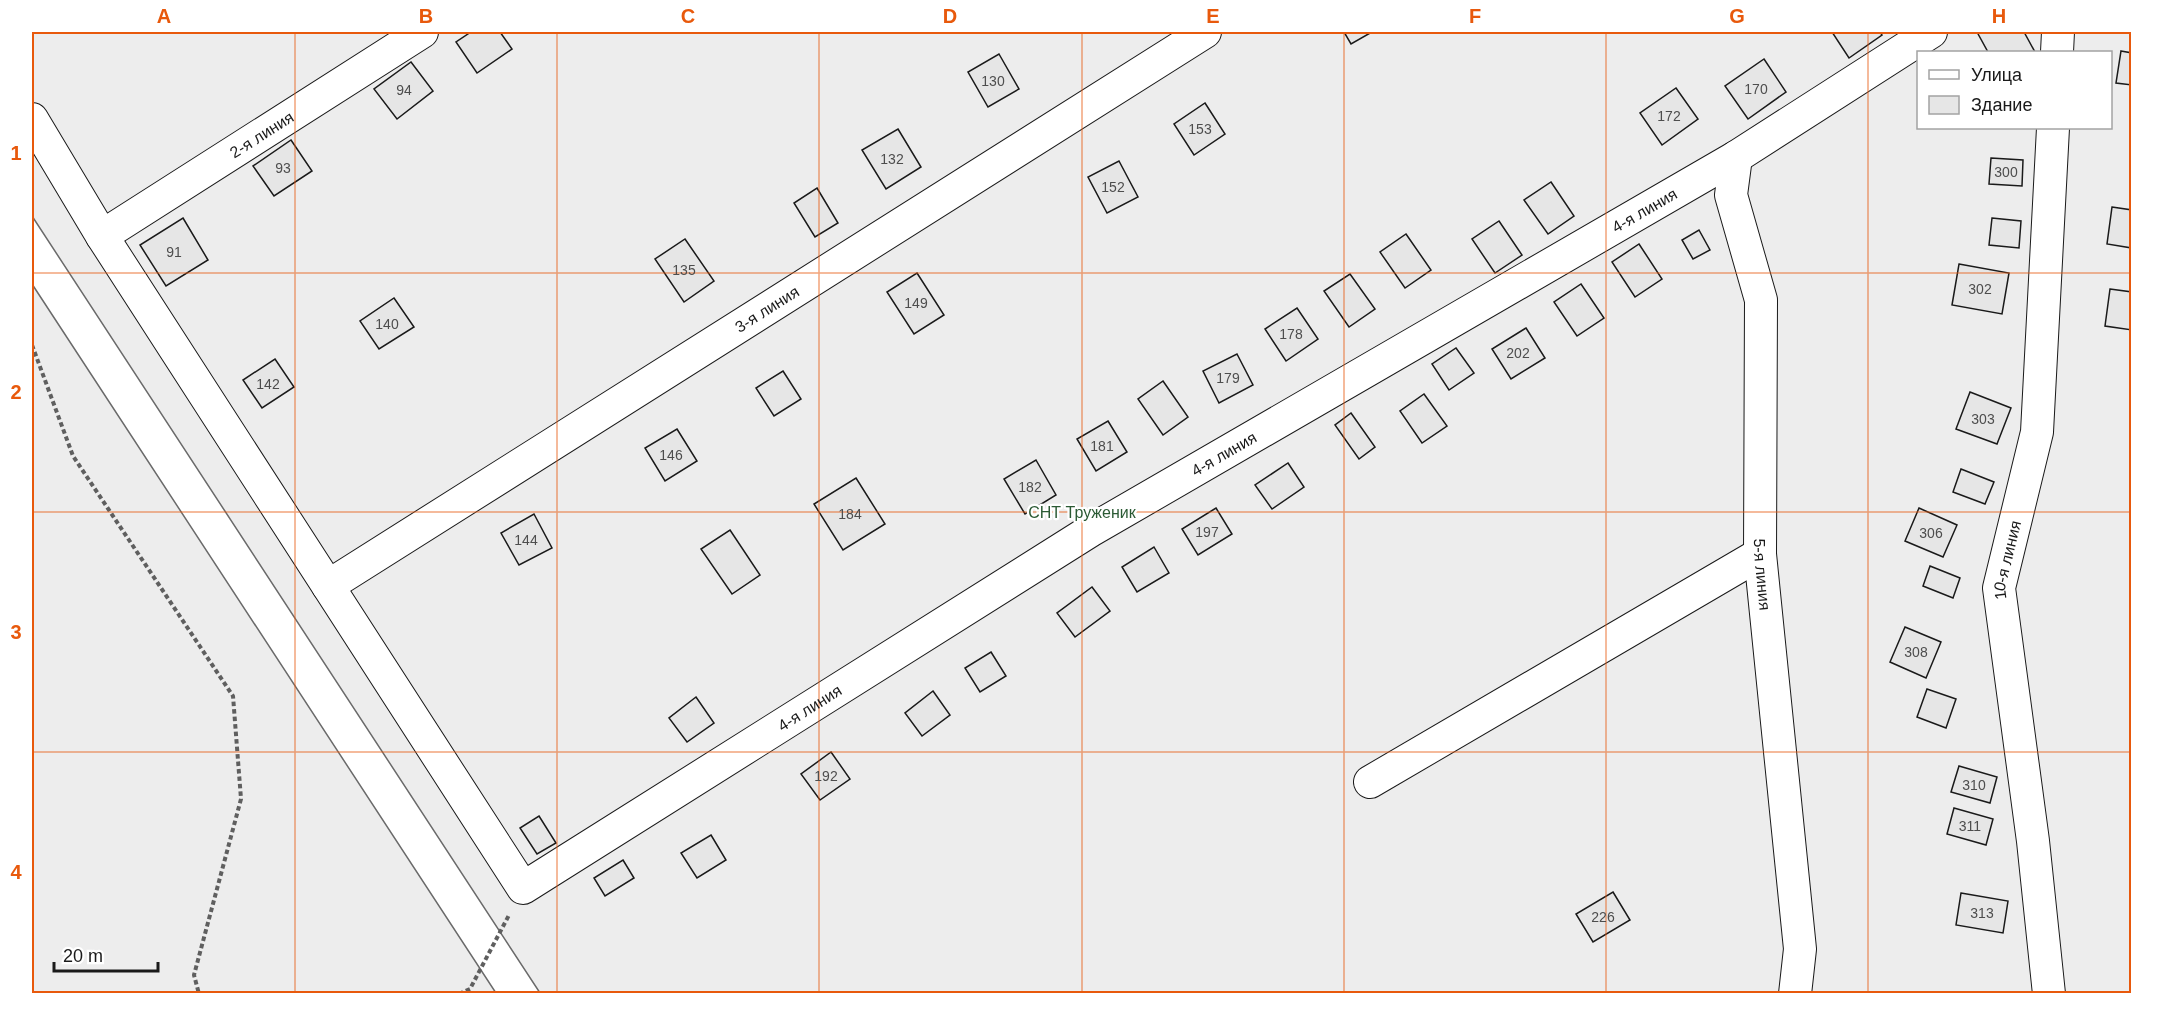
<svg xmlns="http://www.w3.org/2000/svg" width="2163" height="1025" font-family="Arial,sans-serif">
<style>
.built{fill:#ededed;stroke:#6a6a6a;stroke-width:1.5;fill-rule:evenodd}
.building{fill:#e6e6e6;stroke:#1a1a1a;stroke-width:1.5}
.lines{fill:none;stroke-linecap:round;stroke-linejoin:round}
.street-casing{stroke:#1a1a1a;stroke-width:34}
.path{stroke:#5f5f5f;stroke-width:4;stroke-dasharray:4.5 3;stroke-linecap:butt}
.street{stroke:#fff;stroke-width:32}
.grid{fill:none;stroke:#e8590c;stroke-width:1.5;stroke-opacity:0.55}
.labels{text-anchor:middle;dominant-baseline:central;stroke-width:4.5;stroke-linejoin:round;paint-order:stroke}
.number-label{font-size:14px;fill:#4d4d4d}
.street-label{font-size:16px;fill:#1a1a1a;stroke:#fff}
.park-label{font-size:16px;fill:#2b5a34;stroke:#fff}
.neatline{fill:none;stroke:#e8590c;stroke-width:2}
.grid-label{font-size:20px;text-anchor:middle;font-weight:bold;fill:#e8590c}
</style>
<rect width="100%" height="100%" fill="#fff"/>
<g class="built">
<path d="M32 32H2131V993H540L32 216ZM1918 52H2110V128H1918Z"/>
<polygon points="32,284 496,993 32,993"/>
</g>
<g class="building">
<polygon points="471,32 500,32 512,49 477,73 456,42"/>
<polygon points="1344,32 1372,32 1351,44"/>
<polygon points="1832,32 1880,32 1882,35 1849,58"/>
<polygon points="1977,32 2024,32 2035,52 1988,52"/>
<polygon points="2121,51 2132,53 2132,85 2116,83"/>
<polygon points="999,54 1019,89 988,107 968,72"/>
<polygon points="1764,59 1786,92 1748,119 1725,86"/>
<polygon points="411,62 433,91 397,119 374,89"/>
<polygon points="1676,88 1698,119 1662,145 1640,113"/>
<polygon points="1205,103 1225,134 1194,155 1174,124"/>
<polygon points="898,129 921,167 886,189 862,150"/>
<polygon points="291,140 312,171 274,196 253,166"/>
<polygon points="1991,158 2023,160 2022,186 1989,184"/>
<polygon points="1119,161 1138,197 1107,213 1088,177"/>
<polygon points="1551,182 1574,216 1548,234 1524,200"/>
<polygon points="817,188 838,223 815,237 794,203"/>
<polygon points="2112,207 2132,210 2132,248 2107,244"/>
<polygon points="183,218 208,260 166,286 140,245"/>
<polygon points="1992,218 2021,221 2019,248 1989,245"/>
<polygon points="1499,221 1522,255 1495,273 1472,239"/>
<polygon points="1699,230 1710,250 1693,259 1682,240"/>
<polygon points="1406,234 1431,270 1405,288 1380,252"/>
<polygon points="685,239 714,281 684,302 655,259"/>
<polygon points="1639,244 1662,279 1635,297 1612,262"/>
<polygon points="1959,264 2009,273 2002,314 1952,305"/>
<polygon points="917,273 944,315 914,334 887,292"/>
<polygon points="1350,274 1375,309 1349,327 1324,291"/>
<polygon points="1581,284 1604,318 1577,336 1554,302"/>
<polygon points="2110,289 2132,292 2132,330 2105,326"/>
<polygon points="394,298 414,327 379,349 360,321"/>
<polygon points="1297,308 1318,339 1286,361 1265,329"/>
<polygon points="1526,328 1545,358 1511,379 1492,349"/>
<polygon points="1456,348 1474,373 1449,390 1432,364"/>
<polygon points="1237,354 1253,385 1219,403 1203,371"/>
<polygon points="275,359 294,387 262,408 243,380"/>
<polygon points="783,371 801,399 774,416 756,388"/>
<polygon points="1163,381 1188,417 1163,435 1138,399"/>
<polygon points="1970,392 2011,408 1997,444 1956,429"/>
<polygon points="1424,394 1447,426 1422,443 1400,411"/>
<polygon points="1351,413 1375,447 1359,459 1335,425"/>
<polygon points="1108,421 1127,452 1096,471 1077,439"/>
<polygon points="677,429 697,461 665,481 645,448"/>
<polygon points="1036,460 1056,495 1025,514 1004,479"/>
<polygon points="1288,463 1304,487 1272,509 1255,485"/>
<polygon points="1961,469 1994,482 1985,504 1953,492"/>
<polygon points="856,478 885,524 843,550 814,504"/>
<polygon points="1216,508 1232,534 1198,555 1182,529"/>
<polygon points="1919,508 1957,525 1943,557 1905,541"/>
<polygon points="534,514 552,548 519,565 501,533"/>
<polygon points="730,530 760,575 732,594 701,549"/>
<polygon points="1154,547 1169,573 1137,592 1122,567"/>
<polygon points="1930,566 1960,578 1953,598 1923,586"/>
<polygon points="1092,587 1110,611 1075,637 1057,613"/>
<polygon points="1905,627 1941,642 1926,678 1890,662"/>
<polygon points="991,652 1006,676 980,692 965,668"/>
<polygon points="1927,689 1956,699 1946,728 1917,717"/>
<polygon points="933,691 950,715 922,736 905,713"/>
<polygon points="696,697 714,723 687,742 669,718"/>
<polygon points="831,752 850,779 820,800 801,774"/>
<polygon points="1959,766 1997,777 1990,803 1951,792"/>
<polygon points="1954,808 1993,819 1986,845 1947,834"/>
<polygon points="539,816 556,843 537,854 520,828"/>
<polygon points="711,835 726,860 697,878 681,853"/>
<polygon points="623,860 634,878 605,896 594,878"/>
<polygon points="1613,892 1630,920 1593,942 1576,914"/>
<polygon points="1961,893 2008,901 2003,933 1956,925"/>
</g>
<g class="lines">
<defs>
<g id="street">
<polyline points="2057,52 2058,32"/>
<path id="s1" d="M32 119 102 236 523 888 1090 531 1736 157 1931 32"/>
<path id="s2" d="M1736 157 1731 195 1761 300 1760 554 1800 949 1795 994"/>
<path id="s3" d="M102 236 422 32"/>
<path id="s4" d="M328 586 1205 32"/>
<polyline points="1370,782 1760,554"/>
<path id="s5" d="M2049 994 2033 841 1999 588 2037 432 2053 128"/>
</g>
</defs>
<use href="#street" class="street-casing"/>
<g class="path">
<polyline points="32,345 73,456 233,696 241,799 194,975 199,994"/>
<polyline points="459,994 470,989 509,915"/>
</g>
<use href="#street" class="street"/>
</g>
<path class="grid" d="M295 32V994M557 32V994M819 32V994M1082 32V994M1344 32V994M1606 32V994M1868 32V994M32 273H2132M32 512H2132M32 752H2132"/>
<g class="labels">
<g class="number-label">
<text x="993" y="81">130</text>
<text x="1756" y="89">170</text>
<text x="404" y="90">94</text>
<text x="1669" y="116">172</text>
<text x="1200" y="129">153</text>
<text x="892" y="159">132</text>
<text x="283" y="168">93</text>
<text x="2006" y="172">300</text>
<text x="1113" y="187">152</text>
<text x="174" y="252">91</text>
<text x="684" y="270">135</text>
<text x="1980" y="289">302</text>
<text x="916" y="303">149</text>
<text x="387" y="324">140</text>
<text x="1291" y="334">178</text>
<text x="1518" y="353">202</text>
<text x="1228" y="378">179</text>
<text x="268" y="384">142</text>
<text x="1983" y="419">303</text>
<text x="1102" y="446">181</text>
<text x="671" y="455">146</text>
<text x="1030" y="487">182</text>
<text x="850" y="514">184</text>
<text x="1207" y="532">197</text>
<text x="1931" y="533">306</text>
<text x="526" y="540">144</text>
<text x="1916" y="652">308</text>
<text x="826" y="776">192</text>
<text x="1974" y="785">310</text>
<text x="1970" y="826">311</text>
<text x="1982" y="913">313</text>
<text x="1603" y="917">226</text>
</g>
<g class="street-label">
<text stroke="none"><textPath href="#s3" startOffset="189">2-я линия</textPath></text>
<text stroke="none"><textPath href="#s1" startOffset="2223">4-я линия</textPath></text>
<text stroke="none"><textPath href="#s4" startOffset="519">3-я линия</textPath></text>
<text stroke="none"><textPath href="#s1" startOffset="1737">4-я линия</textPath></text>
<text stroke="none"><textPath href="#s5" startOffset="438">10-я линия</textPath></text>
<text stroke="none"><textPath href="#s2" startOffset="422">5-я линия</textPath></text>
<text stroke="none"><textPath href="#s1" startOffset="1251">4-я линия</textPath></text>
</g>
<g class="park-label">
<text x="1082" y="512">СНТ Труженик</text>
</g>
</g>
<rect width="2163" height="1025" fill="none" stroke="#ffffff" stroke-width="66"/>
<rect x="1917" y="51" width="195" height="78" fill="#ffffff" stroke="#a3a3a3" stroke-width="1.5"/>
<rect x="1929" y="70" width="30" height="9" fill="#ffffff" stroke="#a3a3a3" stroke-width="1.5"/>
<text x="1971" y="81" font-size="18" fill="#1a1a1a">Улица</text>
<rect x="1929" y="96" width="30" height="18" fill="#e6e6e6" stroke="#a3a3a3" stroke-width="1.5"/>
<text x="1971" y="111" font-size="18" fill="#1a1a1a">Здание</text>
<path d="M54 962v9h104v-9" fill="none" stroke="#1a1a1a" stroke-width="3"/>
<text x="63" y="962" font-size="18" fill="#1a1a1a" stroke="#ffffff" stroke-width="4.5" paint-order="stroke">20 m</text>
<rect x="33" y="33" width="2097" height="959" class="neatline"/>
<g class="grid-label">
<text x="164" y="23">A</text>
<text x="426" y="23">B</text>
<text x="688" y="23">C</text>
<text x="950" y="23">D</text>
<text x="1213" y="23">E</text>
<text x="1475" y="23">F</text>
<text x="1737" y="23">G</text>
<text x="1999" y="23">H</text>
<text x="16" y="160">1</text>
<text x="16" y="399">2</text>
<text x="16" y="639">3</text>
<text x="16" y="879">4</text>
</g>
</svg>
